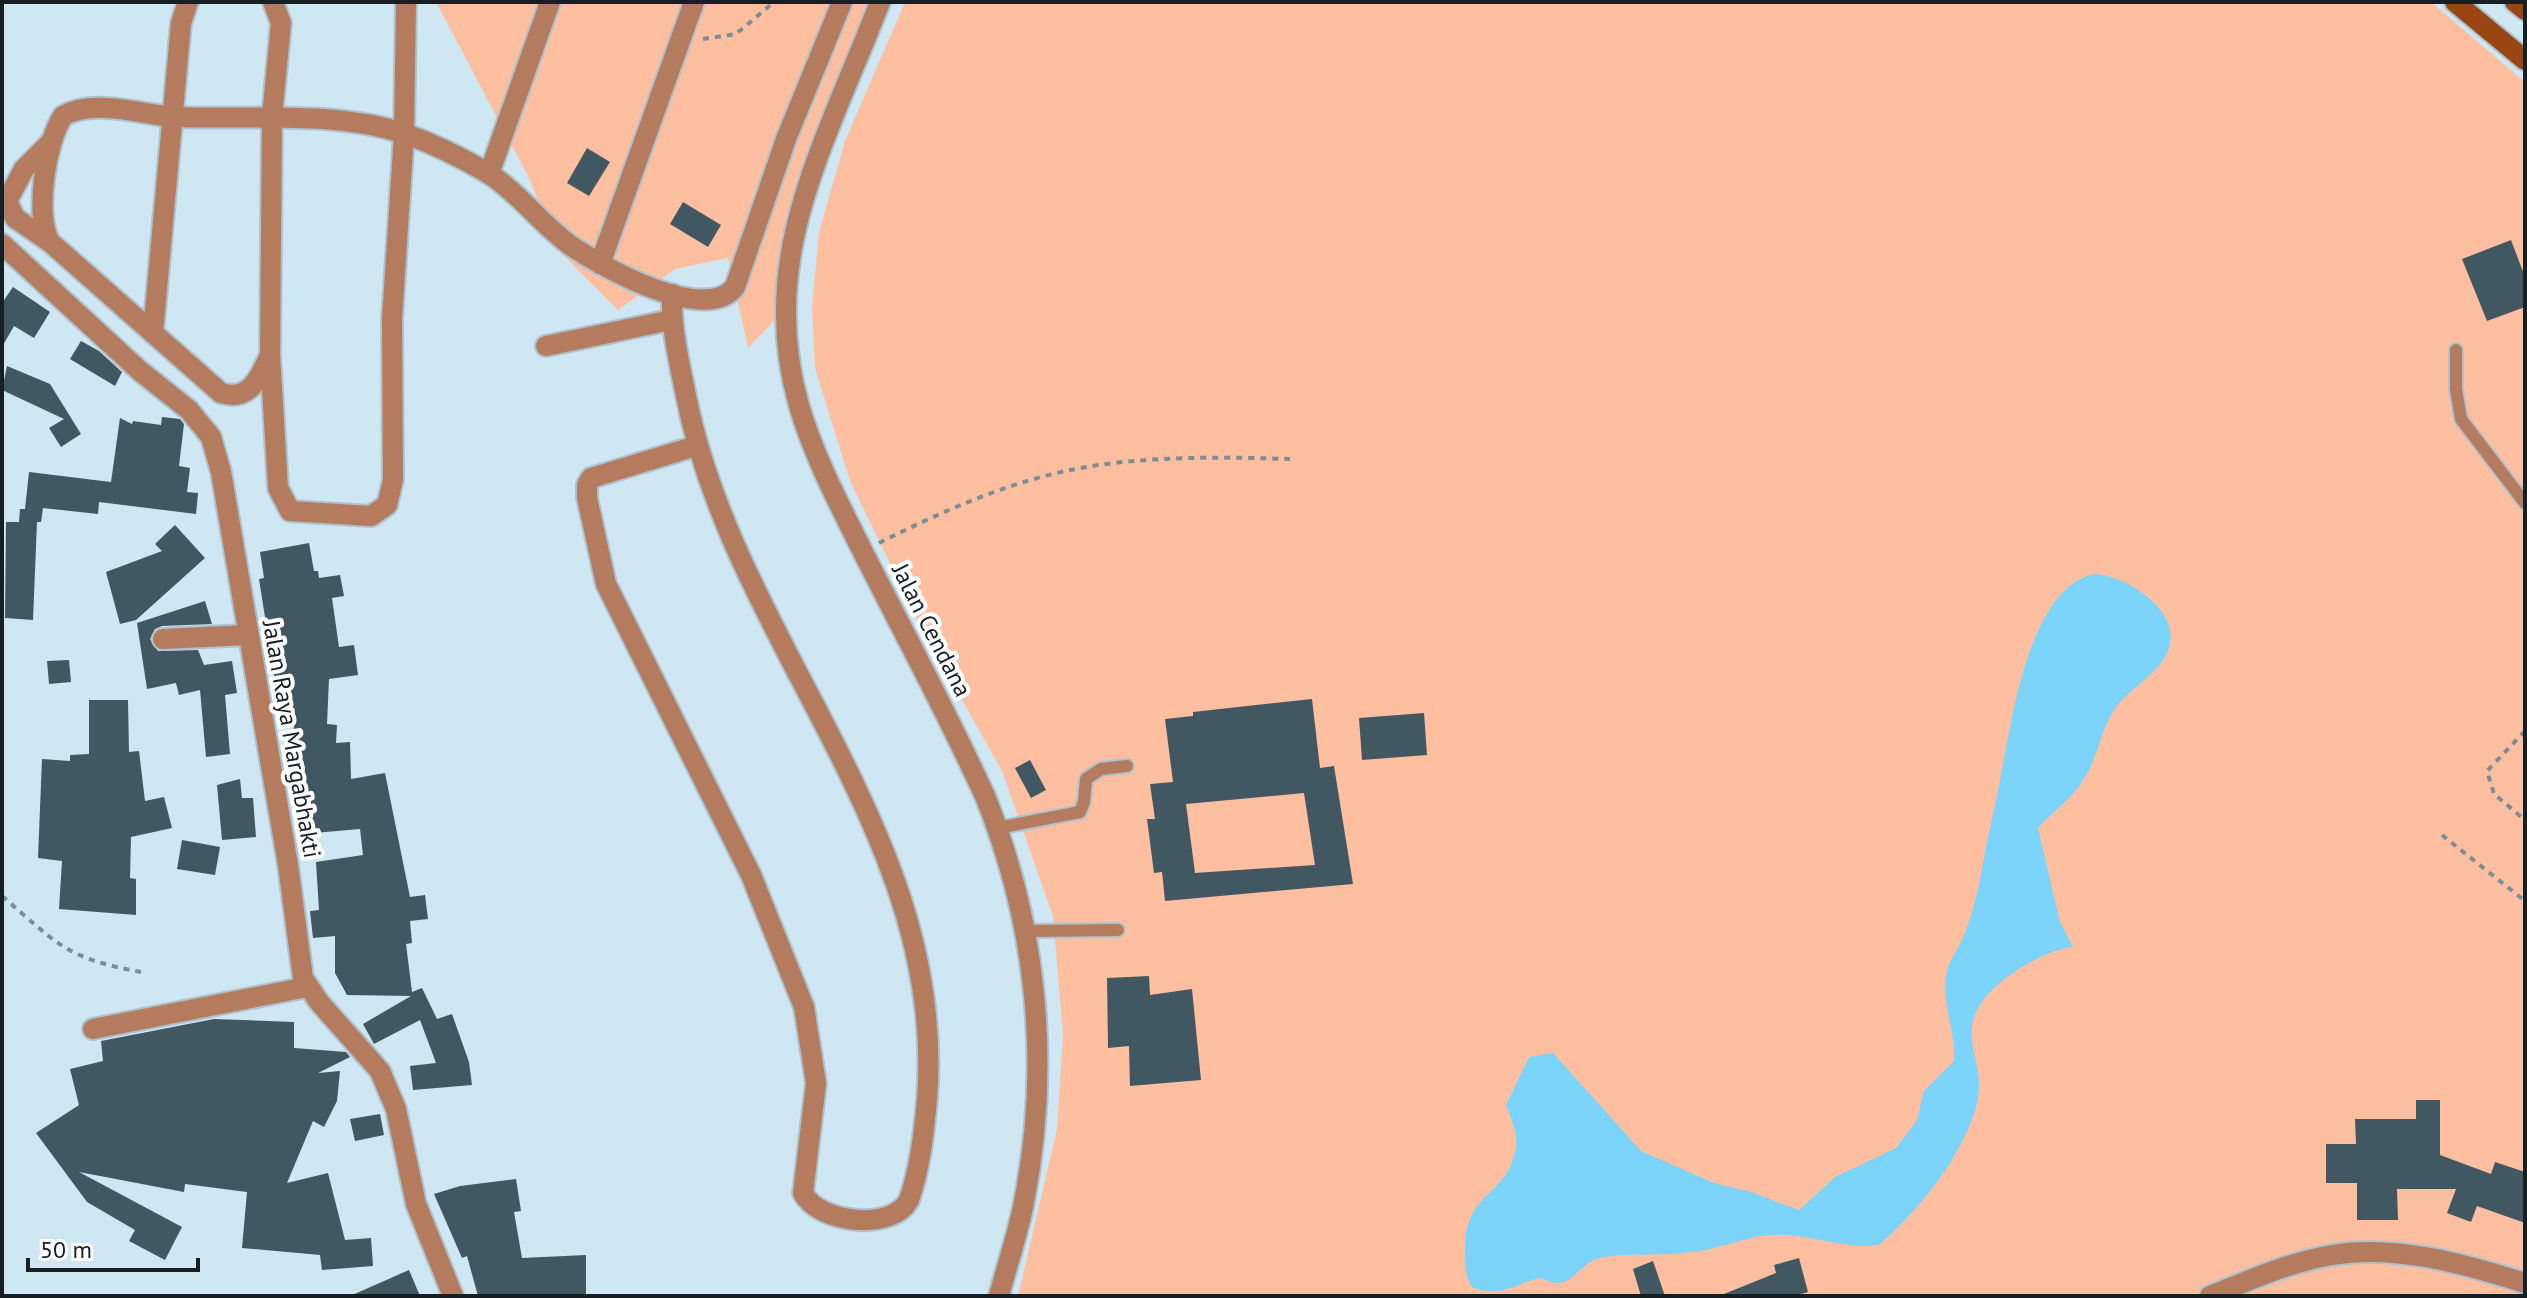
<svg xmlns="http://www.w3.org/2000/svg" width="2527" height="1298" font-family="'PT Sans',sans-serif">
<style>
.green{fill:#febfa0}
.water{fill:#7dd4fb}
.building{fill:#415761;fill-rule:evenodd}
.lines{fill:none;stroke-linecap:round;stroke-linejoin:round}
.lane-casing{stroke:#adc3ce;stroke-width:16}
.street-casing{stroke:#adc3ce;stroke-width:24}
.secondary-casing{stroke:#adc3ce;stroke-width:24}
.path{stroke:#7c8d96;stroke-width:4;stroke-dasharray:6 6;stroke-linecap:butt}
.lane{stroke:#b57b5e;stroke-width:12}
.street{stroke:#b57b5e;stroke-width:20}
.secondary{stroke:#994613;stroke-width:20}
.labels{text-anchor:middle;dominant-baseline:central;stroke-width:8;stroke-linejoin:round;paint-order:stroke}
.street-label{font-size:24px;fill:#161f23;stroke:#fff}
</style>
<rect width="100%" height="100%" fill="#cee7f3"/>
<g class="green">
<polygon points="436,2 876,2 847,65 780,315 748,348 728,258 675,269 618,310 558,250 529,178"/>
<polygon points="905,2 2431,2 2525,82 2525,1296 1018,1296 1057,1129 1063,1035 1053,916 1002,771 920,625 850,481 815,368 812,307 819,232 845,141"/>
</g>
<path class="water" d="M2096 574C2131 577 2191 617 2164 659 2149 681 2122 693 2110 717 2100 737 2096 760 2084 779 2073 798 2052 812 2038 828L2060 922 2073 947C2040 950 1975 990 1972 1026 1969 1058 1987 1071 1975 1111 1959 1161 1918 1211 1879 1245 1843 1249 1820 1237 1787 1235 1753 1232 1724 1249 1691 1252 1662 1256 1632 1253 1604 1257 1576 1261 1573 1296 1541 1278 1515 1283 1505 1298 1473 1288 1465 1277 1465 1265 1465 1252 1464 1190 1507 1198 1516 1148 1518 1133 1511 1119 1506 1105L1529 1057 1553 1053 1641 1151 1714 1183 1751 1192 1799 1210 1835 1177 1896 1148 1917 1120 1924 1091 1954 1061C1956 1032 1942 1006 1946 977 1947 963 1957 951 1963 938 1971 918 1977 895 1981 874 1988 834 1998 794 2005 754 2014 705 2034 583 2096 574Z"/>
<g class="building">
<polygon points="587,148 610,162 589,196 567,183"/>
<polygon points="683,202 721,225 708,247 670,224"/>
<polygon points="2511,240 2525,277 2525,307 2487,321 2462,259"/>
<polygon points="13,287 50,312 34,338 14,326 2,347 2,303"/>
<polygon points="81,341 99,351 122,372 115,386 70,359"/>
<polygon points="7,366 50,384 81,434 61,447 49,428 64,419 2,390"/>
<polygon points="162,417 180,419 184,424 179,466 190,468 187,492 198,493 196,514 99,502 98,514 43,508 41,522 37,522 33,620 5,618 6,522 19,522 20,509 25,509 29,472 111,482 120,418 132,424 133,421 161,425"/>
<polygon points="175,525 205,558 136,620 120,624 106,572 162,551 155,544"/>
<polygon points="309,543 314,571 318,571 319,578 340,575 344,596 332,598 339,647 354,645 358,675 329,679 327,724 337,725 336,743 350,742 351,779 385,773 410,897 425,895 428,919 410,921 412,943 406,944 412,992 422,988 437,1019 452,1014 469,1062 472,1085 413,1090 410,1066 436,1063 420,1020 374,1044 363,1024 411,996 347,995 335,973 335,936 313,938 310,911 319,910 316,862 363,855 360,829 314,833 310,807 298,809 294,782 294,727 281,680 275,681 259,579 264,578 260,552"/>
<polygon points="205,601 212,624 162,626 155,629 150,639 158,651 198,650 204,665 232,661 237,693 225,695 230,754 206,757 200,690 179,695 176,683 147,689 137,623"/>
<polygon points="69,660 71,682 49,684 47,661"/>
<path d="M1312 699 1320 768 1334 766 1353 884 1165 901 1162 872 1154 873 1147 819H1155L1150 784 1173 782 1165 719 1193 716V712ZM1304 793 1315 865 1195 873 1186 804Z"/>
<polygon points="89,700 128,700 129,752 139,751 145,801 164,797 172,828 131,837 130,878 136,879 136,915 59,909 62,861 38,858 42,759 70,761 70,755 89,754"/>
<polygon points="1424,713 1427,755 1362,760 1359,718"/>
<polygon points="1030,760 1046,790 1031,798 1015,768"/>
<polygon points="240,779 242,798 253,798 256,837 222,840 217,785"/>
<polygon points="182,840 220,847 215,875 177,869"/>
<polygon points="1149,976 1150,995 1192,989 1201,1080 1130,1086 1129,1046 1108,1048 1107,978"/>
<polygon points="214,1019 294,1022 294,1048 346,1052 350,1057 318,1073 340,1071 337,1101 324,1127 313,1121 287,1183 328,1173 345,1240 371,1238 373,1266 322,1270 320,1255 242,1248 247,1192 185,1184 184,1192 79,1172 182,1227 165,1260 129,1241 135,1230 87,1202 36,1133 79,1105 70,1069 103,1061 101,1041"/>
<polygon points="2416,1100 2440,1100 2440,1155 2491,1174 2495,1162 2525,1172 2525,1223 2477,1206 2471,1222 2447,1213 2456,1189 2397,1189 2398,1220 2357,1220 2357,1183 2326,1183 2326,1144 2356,1144 2355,1119 2416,1119"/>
<polygon points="380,1114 384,1135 355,1141 350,1119"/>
<polygon points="516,1179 521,1211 514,1212 522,1258 586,1255 586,1296 478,1296 467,1256 462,1258 434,1194 460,1186"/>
<polygon points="1799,1258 1808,1292 1794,1296 1719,1296 1776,1273 1774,1265"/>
<polygon points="1653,1261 1665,1296 1641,1296 1633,1269"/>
<polygon points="409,1270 420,1296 350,1296"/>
</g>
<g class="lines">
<defs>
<g id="lane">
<polyline points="2456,350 2456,389 2461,419 2525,503"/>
<polyline points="998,828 1080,812 1084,802 1086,779 1101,769 1127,766"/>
<polyline points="1026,931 1118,930"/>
</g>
<g id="street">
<polyline points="273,2 281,23 272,117 270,355 278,488 290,511 371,516 387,505 393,480 392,319 404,134 406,2"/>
<path d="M880 2C850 81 805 170 791 253 771 374 811 448 863 552 904 633 947 713 985 796 1037 925 1051 1065 1024 1202 1018 1234 1007 1265 999 1296"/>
<polyline points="489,174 550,2"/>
<polyline points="50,242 15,218 7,201 24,169 50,143"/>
<polyline points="2,244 140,371 189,410 211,437 221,472 288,865 303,978 319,1002 380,1071 396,1109 416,1204 453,1296"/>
<polyline points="600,264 694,2"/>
<path d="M672 294C671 329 679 361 686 396 735 643 948 834 927 1099 924 1133 920 1168 909 1200 892 1232 818 1223 803 1193L816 1083 804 1007 751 875 606 584 587 498V485L591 478 696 446"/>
<polyline points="153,333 181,23 188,2"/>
<polyline points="546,346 671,320"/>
<path d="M270 355C260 377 250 402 221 393L50 242C34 216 46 141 63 116 95 98 142 115 176 117 252 120 333 110 406 134 434 144 462 158 488 173 519 193 541 224 570 245 602 267 705 325 735 287L786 139 842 2"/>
<polyline points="163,639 247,635"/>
<polyline points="93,1029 307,987"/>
<path d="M2210 1296C2250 1280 2290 1262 2332 1255 2395 1244 2465 1264 2525 1283"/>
</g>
<g id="secondary">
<polyline points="2455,2 2525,60"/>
<polyline points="2515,2 2525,10"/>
</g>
</defs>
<use href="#lane" class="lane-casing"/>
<use href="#street" class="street-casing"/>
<use href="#secondary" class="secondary-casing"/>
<g class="path">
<polyline points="703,39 736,34 774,2"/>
<path d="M879 543C949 508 1021 476 1099 465 1162 456 1227 457 1290 459"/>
<polyline points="2525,731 2487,771 2494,794 2525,820"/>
<polyline points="2442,835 2525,901"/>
<path d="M2 896C58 944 65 958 141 972"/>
</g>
<use href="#lane" class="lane"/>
<use href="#street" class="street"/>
<use href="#secondary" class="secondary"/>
</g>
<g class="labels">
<g class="street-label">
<text transform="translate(932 630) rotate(63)">Jalan Cendana</text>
<text transform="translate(292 739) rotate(80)">Jalan Raya Margabhakti</text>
</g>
</g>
<rect width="2527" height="1298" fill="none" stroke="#161f23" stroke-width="8"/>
<path d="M28 1258v12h170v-12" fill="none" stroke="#161f23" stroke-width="4"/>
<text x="40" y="1258" font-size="24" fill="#161f23" stroke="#ffffff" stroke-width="6" paint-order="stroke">50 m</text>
</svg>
